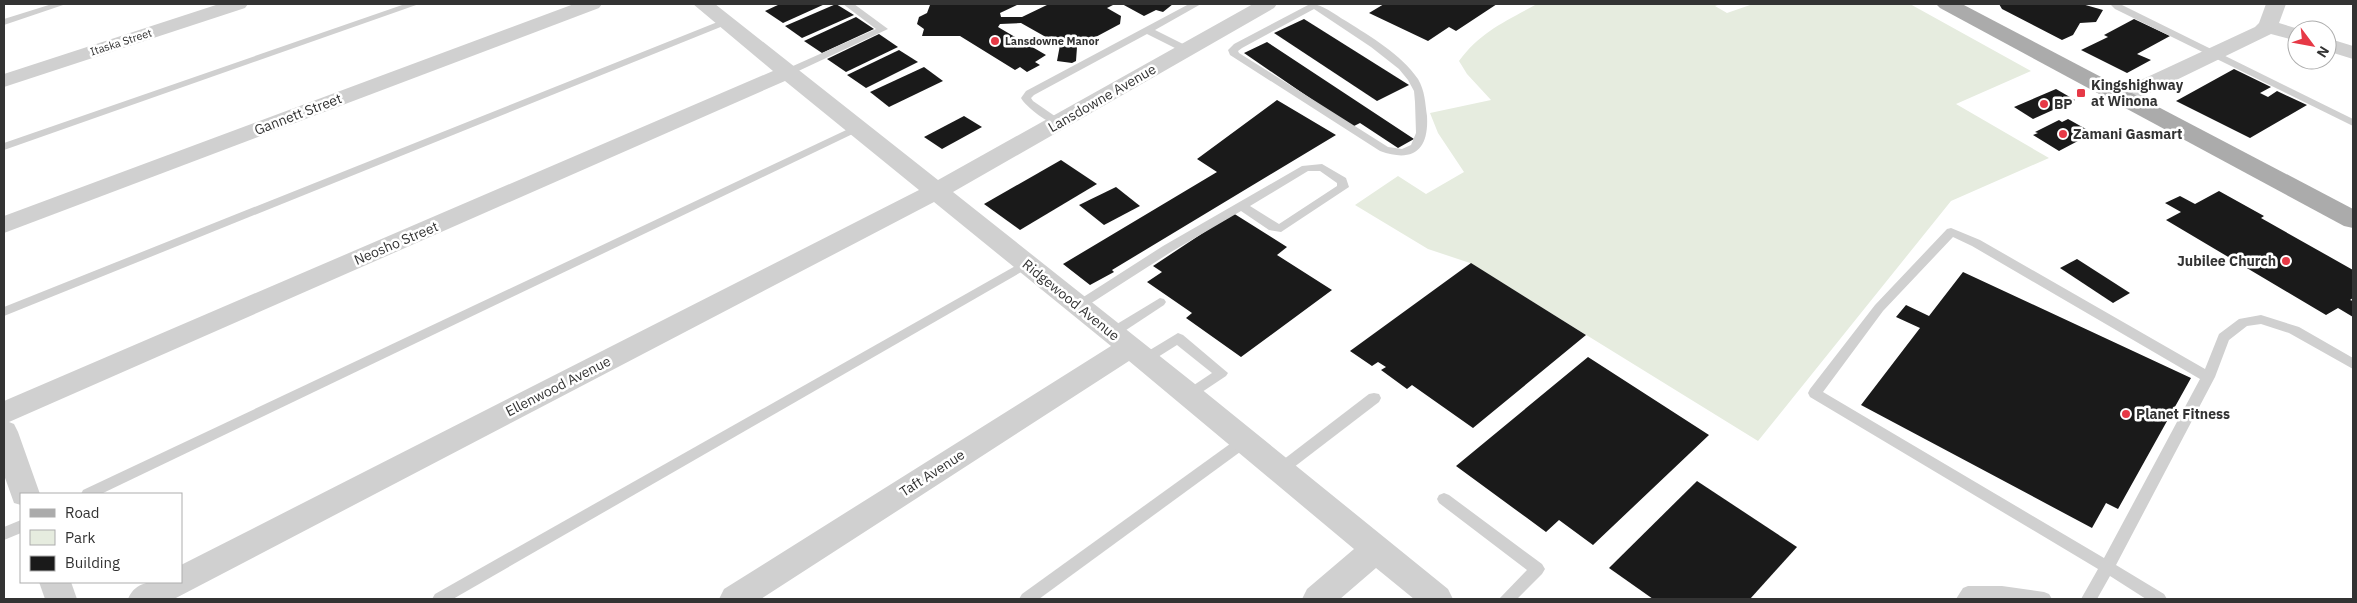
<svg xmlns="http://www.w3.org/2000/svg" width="2357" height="603" font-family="'IBM Plex Sans',sans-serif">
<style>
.green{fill:#e6ecdf}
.building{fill:#1a1a1a}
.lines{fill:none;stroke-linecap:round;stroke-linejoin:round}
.service{fill:#d0d0d0;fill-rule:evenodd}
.minor{fill:#d0d0d0;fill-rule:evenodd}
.primary{fill:#ababab;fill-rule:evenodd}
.poi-dot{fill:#e63946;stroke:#fff;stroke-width:2}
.labels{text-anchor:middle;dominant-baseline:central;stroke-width:5;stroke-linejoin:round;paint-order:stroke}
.far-poi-label{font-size:11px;font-weight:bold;fill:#333;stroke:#fff;text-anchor:start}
.far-street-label{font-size:11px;fill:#333;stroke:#fff}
.poi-label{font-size:14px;font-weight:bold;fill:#333;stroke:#fff;text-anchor:start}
.street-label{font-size:14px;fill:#333;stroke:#fff}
</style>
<rect width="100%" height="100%" fill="#fff"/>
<path class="green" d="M1537 4H1721L1715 6 1727 13 1753 4H1910L2031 71 1956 104 2049 158 1951 201 1758 441 1470 263 1428 249 1355 205 1398 176 1426 194 1464 172 1438 133 1430 113 1491 100 1467 74 1459 61C1480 32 1506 21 1537 4Z"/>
<g class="building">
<polygon points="780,4 825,4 783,23 765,11"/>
<polygon points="836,4 854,15 802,38 785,26"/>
<polygon points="968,4 1019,4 1000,13 1001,17 1022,17 1049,4 1115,4 1107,8 1121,16 1120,24 1077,47 1076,61 1072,63 1057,61 1060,45 1021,23 1000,24 998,27 1046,55 1035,62 1040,65 1027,72 1020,67 1015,70 960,36 922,36 924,29 917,24 919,17 927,13 930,5"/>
<polygon points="1122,4 1173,4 1163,12 1156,10 1144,16"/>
<polygon points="1384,4 1497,4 1456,31 1449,27 1428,41 1369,13"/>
<polygon points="1999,4 2082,4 2103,10 2096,22 2080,23 2073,35 2062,40 2002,9"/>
<polygon points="856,17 874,29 822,53 804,41"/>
<polygon points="1304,19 1409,85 1377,101 1274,33"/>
<polygon points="2134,19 2170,36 2137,54 2151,60 2127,73 2081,50 2108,37 2104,35"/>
<polygon points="879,34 898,47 846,72 827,59"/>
<polygon points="1267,42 1414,139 1398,148 1360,123 1352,127 1244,53"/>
<polygon points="899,50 918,62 866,88 847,75"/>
<polygon points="924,67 943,81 889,107 870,92"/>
<polygon points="2234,69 2271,87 2260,93 2268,97 2277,91 2307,105 2250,138 2176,101"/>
<polygon points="2056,89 2075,100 2033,119 2014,107"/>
<polygon points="1277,100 1336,135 1112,270 1114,272 1090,285 1063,264 1217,172 1197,159"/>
<polygon points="964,116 982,127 942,149 924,137"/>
<polygon points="2068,119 2093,133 2059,151 2033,135 2038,133 2035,132 2059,120 2062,122"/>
<polygon points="1061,160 1097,184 1020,230 984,204"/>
<polygon points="1116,187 1140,206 1104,225 1079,205"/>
<polygon points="2219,191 2264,216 2261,218 2353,270 2353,298 2350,300 2353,301 2353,317 2338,308 2326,315 2166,220 2181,212 2165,203 2180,196 2195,204"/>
<polygon points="1233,213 1287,247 1277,255 1332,290 1241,357 1186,318 1192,313 1147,282 1162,272 1153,266"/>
<polygon points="2077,259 2130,293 2113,303 2060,268"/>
<polygon points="1471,263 1586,335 1473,428 1412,385 1407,389 1381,370 1386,367 1378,362 1372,366 1350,351"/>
<polygon points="1963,272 2191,378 2118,509 2106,503 2092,528 1861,405 1920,328 1896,317 1906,305 1929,316"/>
<polygon points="1588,357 1709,435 1593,545 1559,520 1546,532 1456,466"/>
<polygon points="1697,481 1797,547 1750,599 1653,599 1609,568"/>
</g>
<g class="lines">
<g class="service">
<polygon points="52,4 66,4 4,25 4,19"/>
<polygon points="405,4 419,4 4,150 4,143"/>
<polygon points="843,4 854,4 888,29 792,74 784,74 784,70 876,29"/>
<path d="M1189 4H1201L1155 30 1191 48V52H1183L1147 34 1034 95 1031 98 1033 101 1062 121 1063 123 1062 125C1051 127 1026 107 1021 98L1026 91Z"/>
<path d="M1310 4C1321 3 1334 14 1346 21 1371 37 1401 54 1418 79 1425 91 1425 102 1427 116 1429 150 1413 163 1380 151L1230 55 1228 50 1234 44ZM1314 9 1371 47 1399 69 1408 80 1414 91 1415 102 1416 133 1411 145 1402 149 1388 147 1239 53 1238 51 1242 48Z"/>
<polygon points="2110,4 2120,4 2353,119 2353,126 2115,9"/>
<polygon points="725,19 728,20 728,24 4,316 4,307"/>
<polygon points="859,124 864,127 863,129 101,494 81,494 83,490"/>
<path d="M1322 164 1346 178 1349 187 1281 232 1269 230 1241 211 1171 252 1082 309 1078 310 1072 306 1074 303 1163 246 1302 166ZM1308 171H1320L1337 183V186L1279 224 1250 206Z"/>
<path d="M1951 228 1980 240 2205 369 2219 334 2239 319 2261 315 2299 327 2353 358V369L2289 333 2261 324 2247 326 2229 340 2215 377 2116 565 2164 594 2167 599H2146L2110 576 2097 599H2081L2098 569 1810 397 1808 393 1810 389 1875 305 1947 229ZM1953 237 1972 246 2200 379 2104 558 1823 392 1883 311Z"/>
<polygon points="1026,260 1032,264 1030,267 453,599 432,599 435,594"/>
<polygon points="1160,298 1164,299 1166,302 1164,305 1117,336 1107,336 1106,333 1107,330"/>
<polygon points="1178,333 1183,335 1228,373 1226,376 1190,400 1185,399 1183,395 1185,391 1212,373 1177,345 1150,362 1140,362 1138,359 1140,356"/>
<polygon points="1374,393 1379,394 1381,398 1379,402 1285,474 1280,476 1275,474 1273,470 1275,466 1369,394"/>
<polygon points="1246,435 1251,436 1253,440 1251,444 1039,599 1019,599 1022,594 1241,436"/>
<polygon points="1444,493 1449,495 1542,564 1545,569 1542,574 1517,599 1499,599 1527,570 1439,503 1437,499 1439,495"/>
<polygon points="21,520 21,533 4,540 4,527"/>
<polygon points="1968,586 2002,586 2044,592 2049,594 2052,599 1956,599 1963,588"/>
</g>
<g class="minor">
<polygon points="219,4 248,4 245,8 4,87 4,74"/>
<polygon points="574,4 602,4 599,8 4,233 4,216"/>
<path d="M693 4H715L938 180 1253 4H1277L1274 8 953 192 1200 388 1448 589 1453 599H1414L1376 568 1340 599H1302L1307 589 1354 549 1129 361 761 599H719L724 589 1111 346 934 202 174 599H128C137 577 161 582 181 582V565L919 190 785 81 9 422 14 424 18 432 40 494H21V505L14 503 4 475V401L773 71Z"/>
<polygon points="2266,4 2286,4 2279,23 2302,30 2297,30 2297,41 2271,34 2131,102 2123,104 2115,102 2112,97 2115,92 2255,27 2259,23"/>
<polygon points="2327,38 2353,46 2353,59 2327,51"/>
<polygon points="39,582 71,582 77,599 45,599"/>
</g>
<polygon class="primary" points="1936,4 1962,4 2353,209 2353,228 2344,226 1940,8"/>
</g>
<g class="poi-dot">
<circle cx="995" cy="41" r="5"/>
<rect x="2076" y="88" width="10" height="10" rx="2.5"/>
<circle cx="2044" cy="104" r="5"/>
<circle cx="2063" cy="134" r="5"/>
<circle cx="2286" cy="261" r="5"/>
<circle cx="2126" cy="414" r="5"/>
</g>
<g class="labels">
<g class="far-poi-label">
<text x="1005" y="41">Lansdowne Manor</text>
</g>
<g class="far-street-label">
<text transform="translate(121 42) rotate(-18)">Itaska Street</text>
</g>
<g class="poi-label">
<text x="2091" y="85">Kingshighway<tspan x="2091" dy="16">at Winona</tspan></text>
<text x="2054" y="104">BP</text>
<text x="2073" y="134">Zamani Gasmart</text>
<text x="2276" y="261" text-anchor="end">Jubilee Church</text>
<text x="2136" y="414">Planet Fitness</text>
</g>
<g class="street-label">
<text transform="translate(1102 98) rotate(-30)">Lansdowne Avenue</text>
<text transform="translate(298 114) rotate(-21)">Gannett Street</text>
<text transform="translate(396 243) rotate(-23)">Neosho Street</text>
<text transform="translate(1071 300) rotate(39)">Ridgewood Avenue</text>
<text transform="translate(558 386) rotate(-27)">Ellenwood Avenue</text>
<text transform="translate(932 473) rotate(-33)">Taft Avenue</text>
</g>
</g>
<rect width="2357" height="603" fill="none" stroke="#333333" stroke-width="10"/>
<rect x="20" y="493" width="162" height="90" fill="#ffffff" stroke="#adadad"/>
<rect x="30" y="509" width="25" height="8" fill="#ababab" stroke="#adadad"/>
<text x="65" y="518" font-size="15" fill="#333333">Road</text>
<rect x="30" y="530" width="25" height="15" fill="#e6ecdf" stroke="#adadad"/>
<text x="65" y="543" font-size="15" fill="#333333">Park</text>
<rect x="30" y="556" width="25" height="15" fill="#1a1a1a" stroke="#adadad"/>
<text x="65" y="568" font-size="15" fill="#333333">Building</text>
<g transform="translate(2312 45) rotate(122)"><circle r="24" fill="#ffffff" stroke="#adadad"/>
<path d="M0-4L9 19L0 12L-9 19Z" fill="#e63946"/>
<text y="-8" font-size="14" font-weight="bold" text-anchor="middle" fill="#333333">N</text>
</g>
</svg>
